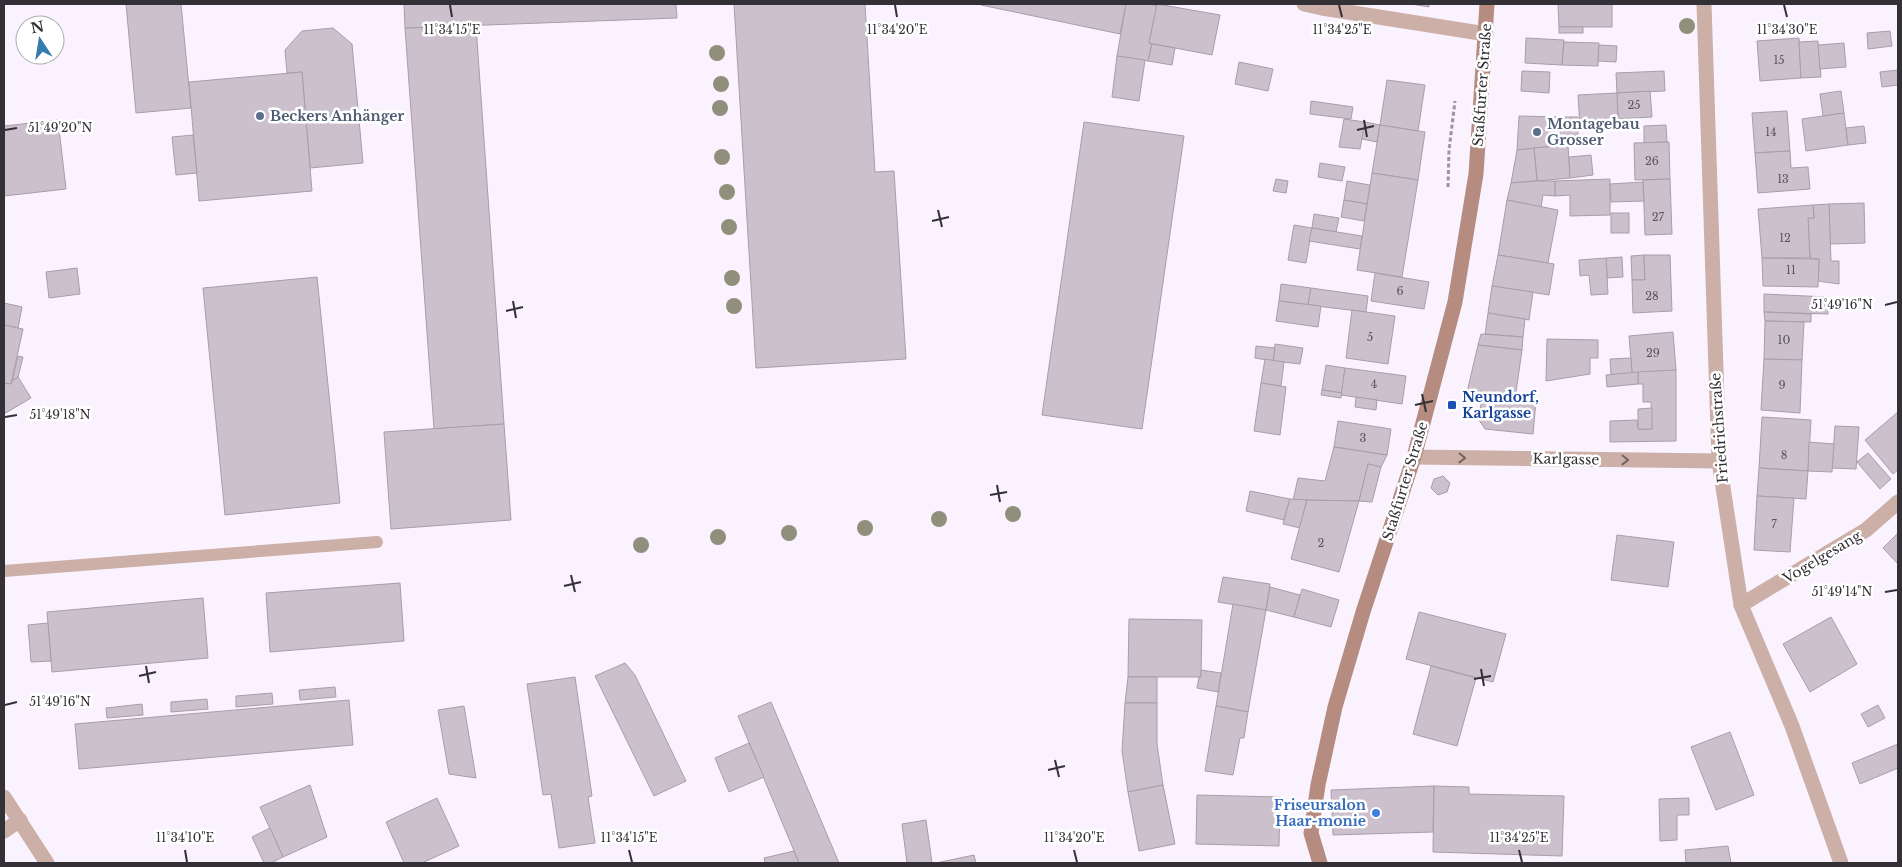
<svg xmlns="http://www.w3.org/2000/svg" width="1902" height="867" font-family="'Libre Baskerville',serif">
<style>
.building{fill:#ccc0cc;stroke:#a89da8}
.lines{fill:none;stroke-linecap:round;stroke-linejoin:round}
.path{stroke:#9a959e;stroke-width:3;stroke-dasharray:4 2.5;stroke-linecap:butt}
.service{stroke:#ccafa6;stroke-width:12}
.minor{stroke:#ccafa6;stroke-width:15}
.secondary{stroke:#b58c7f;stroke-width:15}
.tree{fill:#8f8f7c}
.oneway{stroke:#706363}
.ticks{fill:none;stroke:#333036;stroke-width:2}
.service-dot{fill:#5c6f8a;stroke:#fff;stroke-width:2}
.transit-dot{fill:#1a4fb4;stroke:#fff;stroke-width:2}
.shop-dot{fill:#3f7fe0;stroke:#fff;stroke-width:2}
.labels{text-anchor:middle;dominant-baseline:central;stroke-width:5;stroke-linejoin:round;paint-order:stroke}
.number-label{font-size:11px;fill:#59545c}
.street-label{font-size:14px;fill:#333036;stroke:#fff}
.service-label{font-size:14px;font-weight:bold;fill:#4e5e75;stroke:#fff;text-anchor:start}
.transit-label{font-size:14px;font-weight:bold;fill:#164399;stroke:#fff;text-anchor:start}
.shop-label{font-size:14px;font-weight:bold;fill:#366cbe;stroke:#fff;text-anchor:end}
.ticks-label{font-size:12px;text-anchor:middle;fill:#333036;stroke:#fff;stroke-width:5;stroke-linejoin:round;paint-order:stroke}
</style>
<rect width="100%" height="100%" fill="#faf3ff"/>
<g class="building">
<polygon points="126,4 181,4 191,108 136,113"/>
<polygon points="404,4 676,4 677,18 405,28"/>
<polygon points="734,4 865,4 875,172 894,171 906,359 756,368"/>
<polygon points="981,4 1126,4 1120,34 981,5"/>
<polygon points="1126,4 1150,4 1157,6 1149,43 1152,44 1148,61 1117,56"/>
<polygon points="1157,4 1220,15 1212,55 1149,43"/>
<polygon points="1411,4 1429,4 1429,7"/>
<polygon points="1558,4 1612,4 1612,27 1559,27"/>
<polygon points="476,26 504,424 434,429 405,28"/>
<rect x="1559" y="27" width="24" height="6"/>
<polygon points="333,28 352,44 363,163 310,168 302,72 287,73 285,50 302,31"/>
<polygon points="1890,31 1892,46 1868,49 1867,33"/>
<polygon points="1526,38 1564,40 1562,65 1525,63"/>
<polygon points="1799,38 1801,78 1760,81 1757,41"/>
<polygon points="1818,41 1821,77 1801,78 1799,42"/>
<polygon points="1564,42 1599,43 1598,66 1562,65"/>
<polygon points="1844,43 1846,67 1820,69 1818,45"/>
<polygon points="1152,44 1175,48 1172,65 1148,61"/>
<polygon points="1599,45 1617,46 1616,62 1598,61"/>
<polygon points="1117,56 1145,60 1139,101 1112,97"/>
<polygon points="1239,62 1273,69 1268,91 1235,84"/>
<polygon points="1898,70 1898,85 1882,87 1880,72"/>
<polygon points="1522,71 1550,72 1549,93 1521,91"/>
<polygon points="1664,71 1665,91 1617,93 1616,73"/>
<polygon points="302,72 312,191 199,201 189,82"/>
<polygon points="1387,80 1425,85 1418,131 1380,125"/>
<polygon points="1650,91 1652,117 1618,119 1617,93"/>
<polygon points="1841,91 1844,113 1823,116 1820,94"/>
<polygon points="1617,93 1618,119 1595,120 1596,127 1580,127 1578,95"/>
<polygon points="1311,101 1353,107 1351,119 1310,114"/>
<polygon points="1787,111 1790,151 1755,153 1752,113"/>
<polygon points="1844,113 1848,145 1806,151 1802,119"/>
<polygon points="1519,116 1558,117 1557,146 1517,150"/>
<polygon points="1558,117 1578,117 1578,141 1557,141"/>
<polygon points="1344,119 1365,122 1360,149 1339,147"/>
<polygon points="58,120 66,189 4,196 4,126"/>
<polygon points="1084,122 1184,136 1142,429 1042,415"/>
<polygon points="1365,122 1380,125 1377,142 1362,139"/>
<polygon points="1380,125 1425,132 1418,180 1372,173"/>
<polygon points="1666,125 1667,142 1644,143 1644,126"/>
<polygon points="1864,126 1866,143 1848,145 1846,128"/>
<polygon points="193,135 197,173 176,175 172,137"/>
<polygon points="1669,142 1670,179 1635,180 1634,143"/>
<polygon points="1568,145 1570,178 1537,181 1534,148"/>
<polygon points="1534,148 1537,181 1511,183 1517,150"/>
<polygon points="1790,151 1791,168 1808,167 1810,189 1758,193 1755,153"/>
<polygon points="1591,155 1593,175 1570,178 1569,157"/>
<polygon points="1320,163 1345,167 1342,181 1318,177"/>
<polygon points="1372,173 1418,180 1402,277 1357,270"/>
<polygon points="1276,179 1288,181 1286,193 1273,191"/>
<polygon points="1610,179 1610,215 1570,216 1570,195 1555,196 1555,181"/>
<polygon points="1670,179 1672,234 1645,235 1643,180"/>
<polygon points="1347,181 1370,185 1367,204 1344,200"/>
<polygon points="1537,181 1555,181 1555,196 1543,195 1541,207 1507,200 1511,183"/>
<polygon points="1643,182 1644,201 1611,202 1610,184"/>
<polygon points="1344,200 1367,204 1364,221 1341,217"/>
<polygon points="1507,200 1558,210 1548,263 1498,255"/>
<polygon points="1864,203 1865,243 1830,244 1829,204"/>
<polygon points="1829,204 1831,261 1839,261 1839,284 1818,281 1819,259 1810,258 1808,218 1814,218 1813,205"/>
<polygon points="1813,205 1814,218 1808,218 1810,258 1762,258 1758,209"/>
<rect x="1611" y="213" width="18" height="20"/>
<polygon points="1314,214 1339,218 1336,232 1312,228"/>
<polygon points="1294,225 1312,228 1306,263 1288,260"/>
<polygon points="1312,228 1362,236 1360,249 1309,241"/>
<polygon points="1498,255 1554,264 1549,295 1492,286"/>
<polygon points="1644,255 1645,280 1632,280 1631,256"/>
<polygon points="1644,255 1670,255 1672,311 1633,313 1632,280 1645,280"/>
<polygon points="1622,257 1623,277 1607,278 1606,258"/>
<polygon points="1606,258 1608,294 1591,295 1589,275 1580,276 1579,260"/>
<polygon points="1762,258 1819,259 1818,287 1763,286"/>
<polygon points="77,268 80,294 49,298 46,272"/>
<polygon points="1375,273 1429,282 1424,309 1371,301"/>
<polygon points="317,277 340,503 225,515 203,288"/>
<polygon points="1281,284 1311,288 1308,305 1279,301"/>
<polygon points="1492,286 1533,292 1529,320 1488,313"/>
<polygon points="1311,288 1368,296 1366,312 1308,305"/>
<polygon points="1764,294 1828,297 1828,314 1764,312"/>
<polygon points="1279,301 1321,306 1318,327 1276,321"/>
<polygon points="4,303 22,307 18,328 4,325"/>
<polygon points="1352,310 1395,316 1388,364 1346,358"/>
<polygon points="1764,312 1811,314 1811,322 1765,321"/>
<polygon points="1488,313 1525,319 1523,337 1485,334"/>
<polygon points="1765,321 1804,322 1802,360 1764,359"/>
<polygon points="4,325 23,329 11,384 4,383"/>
<polygon points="1673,332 1676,370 1632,373 1629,336"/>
<polygon points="1481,334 1523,337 1522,350 1478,345"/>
<polygon points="1547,339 1598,340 1598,358 1590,358 1590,374 1546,381"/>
<polygon points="1275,344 1303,348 1300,364 1273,361"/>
<polygon points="1478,345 1522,350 1515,399 1482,395 1467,392"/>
<polygon points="1256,346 1275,348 1273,361 1255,358"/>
<polygon points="18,356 23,357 18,377 12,381"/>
<polygon points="1631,358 1632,373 1611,375 1610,359"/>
<polygon points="1265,359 1284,362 1281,386 1261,383"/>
<polygon points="1764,359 1802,360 1800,413 1761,410"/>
<polygon points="1326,365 1345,368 1342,393 1322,390"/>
<polygon points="1345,368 1406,376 1402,404 1341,395"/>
<polygon points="1676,370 1676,441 1610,442 1610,421 1637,420 1638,429 1652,429 1651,402 1643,402 1643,384 1638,384 1638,372"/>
<polygon points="1638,372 1638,384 1607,387 1606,375"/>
<polygon points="18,377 31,398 4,414 4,383 11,384 12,381"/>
<polygon points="1261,383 1286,387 1280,435 1254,431"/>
<polygon points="1322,390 1342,393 1341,398 1321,395"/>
<polygon points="1482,395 1536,401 1533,434 1485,429 1479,420"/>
<polygon points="1356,397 1377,400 1376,410 1355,407"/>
<polygon points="1652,408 1652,429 1638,429 1638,409"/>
<polygon points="1898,412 1898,470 1893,474 1865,440"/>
<polygon points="1762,417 1811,420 1808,471 1759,468"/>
<polygon points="1338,421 1391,429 1387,455 1334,447"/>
<polygon points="504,424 511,520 391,529 384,432"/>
<polygon points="1835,426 1859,427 1856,469 1832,468"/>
<polygon points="1809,442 1834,444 1832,472 1808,471"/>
<polygon points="1334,447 1387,455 1381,467 1368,464 1359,501 1293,500 1298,478 1325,481"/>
<polygon points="1868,453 1891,479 1880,489 1857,462"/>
<polygon points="1368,464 1381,467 1372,502 1359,501"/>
<polygon points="1759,468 1808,471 1806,499 1757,496"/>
<polygon points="1443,476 1450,483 1447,492 1438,495 1431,488 1434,479"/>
<polygon points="1250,491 1290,499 1284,520 1246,511"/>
<polygon points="1757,496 1794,498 1790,552 1754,550"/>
<polygon points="1290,499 1307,500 1300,528 1283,524"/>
<polygon points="1307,500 1359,501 1339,572 1291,559"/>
<polygon points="1898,533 1898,564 1883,548"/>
<polygon points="1617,535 1674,542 1668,587 1611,580"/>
<polygon points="1223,577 1270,584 1266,610 1218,602"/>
<polygon points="400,583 404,641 270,652 266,593"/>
<polygon points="1270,587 1300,595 1294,617 1266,610"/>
<polygon points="1302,589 1339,600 1331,627 1294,617"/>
<polygon points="203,598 208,658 52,672 47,612"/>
<polygon points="1233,604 1266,610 1248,712 1216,706"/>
<polygon points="1419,612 1506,634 1493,682 1406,659"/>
<polygon points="1831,617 1857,664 1810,692 1783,644"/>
<polygon points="1129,619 1202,620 1201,677 1128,677"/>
<polygon points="48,623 51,661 31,662 28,625"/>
<polygon points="625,663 635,675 686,781 654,796 595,676"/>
<polygon points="1431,666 1476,678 1457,746 1413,734"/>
<polygon points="1201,670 1221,673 1218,692 1197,688 1199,677 1201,677"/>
<polygon points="575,677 592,796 588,797 595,843 559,848 551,794 543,795 527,684"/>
<polygon points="1128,677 1157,677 1157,703 1125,703"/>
<polygon points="335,687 336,697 300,700 299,690"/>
<polygon points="272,693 273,704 236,707 236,696"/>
<polygon points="207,699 208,709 171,712 171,702"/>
<polygon points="349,700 353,745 79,769 75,724"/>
<polygon points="771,702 839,863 799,863 738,716"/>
<polygon points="1125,703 1157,703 1157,744 1163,785 1128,792 1122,751"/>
<polygon points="142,704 143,715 107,718 106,708"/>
<polygon points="1878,705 1885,718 1868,727 1861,714"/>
<polygon points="464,706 476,778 449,774 438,710"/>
<polygon points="1216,706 1248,712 1244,738 1240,738 1233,775 1205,771"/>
<polygon points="1730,732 1754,795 1716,810 1691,747"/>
<polygon points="749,743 764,777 729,792 715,758"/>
<polygon points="1898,744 1898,768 1860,784 1852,763"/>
<polygon points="310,785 327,837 283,857 260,807"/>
<polygon points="1163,785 1175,844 1139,851 1128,792"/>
<polygon points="1434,786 1433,832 1333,835 1331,790"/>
<polygon points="1434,786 1469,787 1469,794 1564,796 1562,856 1433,852"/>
<polygon points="1197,795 1280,797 1279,846 1196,844"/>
<polygon points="437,798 459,846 422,863 404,863 386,822"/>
<polygon points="1689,798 1689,815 1677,815 1677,840 1660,841 1659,799"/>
<polygon points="926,820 932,863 907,863 902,824"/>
<polygon points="270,828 283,857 271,863 264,863 252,837"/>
<polygon points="1728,846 1731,863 1686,863 1685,850"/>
<polygon points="794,851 799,863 765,863 764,858"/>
<polygon points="974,855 976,863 936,863"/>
</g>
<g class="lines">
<polyline class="path" points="1448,187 1449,150 1455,101"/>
<polyline class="service" points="4,571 377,542"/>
<g class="minor">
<polyline points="1304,4 1322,8 1486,34"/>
<polyline points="1704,4 1719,461 1741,605 1792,726 1841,863"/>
<polyline points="1414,457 1719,461"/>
<polyline points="1741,605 1866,530 1898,502"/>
<polyline points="4,797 47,863"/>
<polyline points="4,831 20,820"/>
</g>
<polyline class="secondary" points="1320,863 1311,833 1318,785 1335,707 1363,612 1414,457 1455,302 1476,174 1487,4"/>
</g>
<g class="tree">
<circle cx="1687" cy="26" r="8"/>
<circle cx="717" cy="53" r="8"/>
<circle cx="721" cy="84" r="8"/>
<circle cx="720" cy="108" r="8"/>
<circle cx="722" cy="157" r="8"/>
<circle cx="727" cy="192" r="8"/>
<circle cx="729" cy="227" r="8"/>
<circle cx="732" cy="278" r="8"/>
<circle cx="734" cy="306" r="8"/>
<circle cx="1013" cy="514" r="8"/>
<circle cx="939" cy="519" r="8"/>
<circle cx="865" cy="528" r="8"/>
<circle cx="789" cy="533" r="8"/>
<circle cx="718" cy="537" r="8"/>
<circle cx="641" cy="545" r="8"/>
</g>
<defs><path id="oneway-chevron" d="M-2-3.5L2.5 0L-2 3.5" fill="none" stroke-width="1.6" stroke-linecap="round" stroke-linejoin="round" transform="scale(1.25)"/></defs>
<g class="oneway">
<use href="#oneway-chevron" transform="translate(1462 458) rotate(1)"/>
<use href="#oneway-chevron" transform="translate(1625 460) rotate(1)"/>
</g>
<path class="ticks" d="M450 5 452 17M895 5 897 17M1339 5 1342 17M1784 5 1787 17M1364 120 1367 137M5 130 17 128M1357 130 1374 126M938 210 942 227M932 221 949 217M513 301 516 318M1885 305 1897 302M506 311 523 307M1422 394 1426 412M1415 405 1433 401M5 417 17 415M997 485 1000 502M990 495 1007 492M571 575 575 592M564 586 581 582M1885 592 1897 590M146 666 149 683M1481 669 1484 686M139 676 156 672M1474 679 1491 676M5 705 17 702M1055 760 1059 777M1048 770 1065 766M185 850 187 862M629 850 632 862M1074 850 1077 862M1519 850 1522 862"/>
<g class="service-dot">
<circle cx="260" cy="116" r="5"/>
<circle cx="1537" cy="132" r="5"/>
</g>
<rect class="transit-dot" x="1447" y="400" width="10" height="10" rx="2.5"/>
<circle class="shop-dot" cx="1376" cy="813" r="5"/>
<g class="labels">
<g class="number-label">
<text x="1779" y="60">15</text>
<text x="1634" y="105">25</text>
<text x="1771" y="132">14</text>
<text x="1652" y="161">26</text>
<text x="1783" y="179">13</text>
<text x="1658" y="217">27</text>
<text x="1785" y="238">12</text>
<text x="1791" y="270">11</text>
<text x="1400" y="291">6</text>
<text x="1652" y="296">28</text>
<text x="1370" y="337">5</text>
<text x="1784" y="340">10</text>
<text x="1653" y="353">29</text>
<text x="1374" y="384">4</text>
<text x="1782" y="385">9</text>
<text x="1363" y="438">3</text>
<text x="1784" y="455">8</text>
<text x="1774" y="524">7</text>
<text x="1321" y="543">2</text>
</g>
<g class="street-label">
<text transform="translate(1482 85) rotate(-86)">Staßfurter Straße</text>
<text transform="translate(1719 428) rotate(-94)">Friedrichstraße</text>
<text transform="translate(1566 459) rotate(1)">Karlgasse</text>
<text transform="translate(1405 481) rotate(-73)">Staßfurter Straße</text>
<text transform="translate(1822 557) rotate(-31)">Vogelgesang</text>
</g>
<g class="service-label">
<text x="270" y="116">Beckers Anhänger</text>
<text x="1547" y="124">Montagebau<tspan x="1547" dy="16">Grosser</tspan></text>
</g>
<g class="transit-label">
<text x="1462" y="397">Neundorf,<tspan x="1462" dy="16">Karlgasse</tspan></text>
</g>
<g class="shop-label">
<text x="1366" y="805">Friseursalon<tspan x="1366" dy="16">Haar-monie</tspan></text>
</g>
</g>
<g class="ticks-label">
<text x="452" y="34">11°34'15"E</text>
<text x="1342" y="34">11°34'25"E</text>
<text x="897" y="34">11°34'20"E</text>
<text x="1787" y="34">11°34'30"E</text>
<text x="60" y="132">51°49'20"N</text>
<text x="1842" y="309">51°49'16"N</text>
<text x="60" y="419">51°49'18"N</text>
<text x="1842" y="596">51°49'14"N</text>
<text x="60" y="706">51°49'16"N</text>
<text x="185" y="842">11°34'10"E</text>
<text x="629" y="842">11°34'15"E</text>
<text x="1074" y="842">11°34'20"E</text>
<text x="1519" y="842">11°34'25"E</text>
</g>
<rect width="1902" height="867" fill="none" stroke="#333036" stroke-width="10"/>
<g transform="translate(40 40) rotate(348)"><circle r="24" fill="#ffffff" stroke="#adacaf"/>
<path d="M0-4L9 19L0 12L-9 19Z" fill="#347cb0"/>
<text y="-8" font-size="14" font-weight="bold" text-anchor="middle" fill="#333036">N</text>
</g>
</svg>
